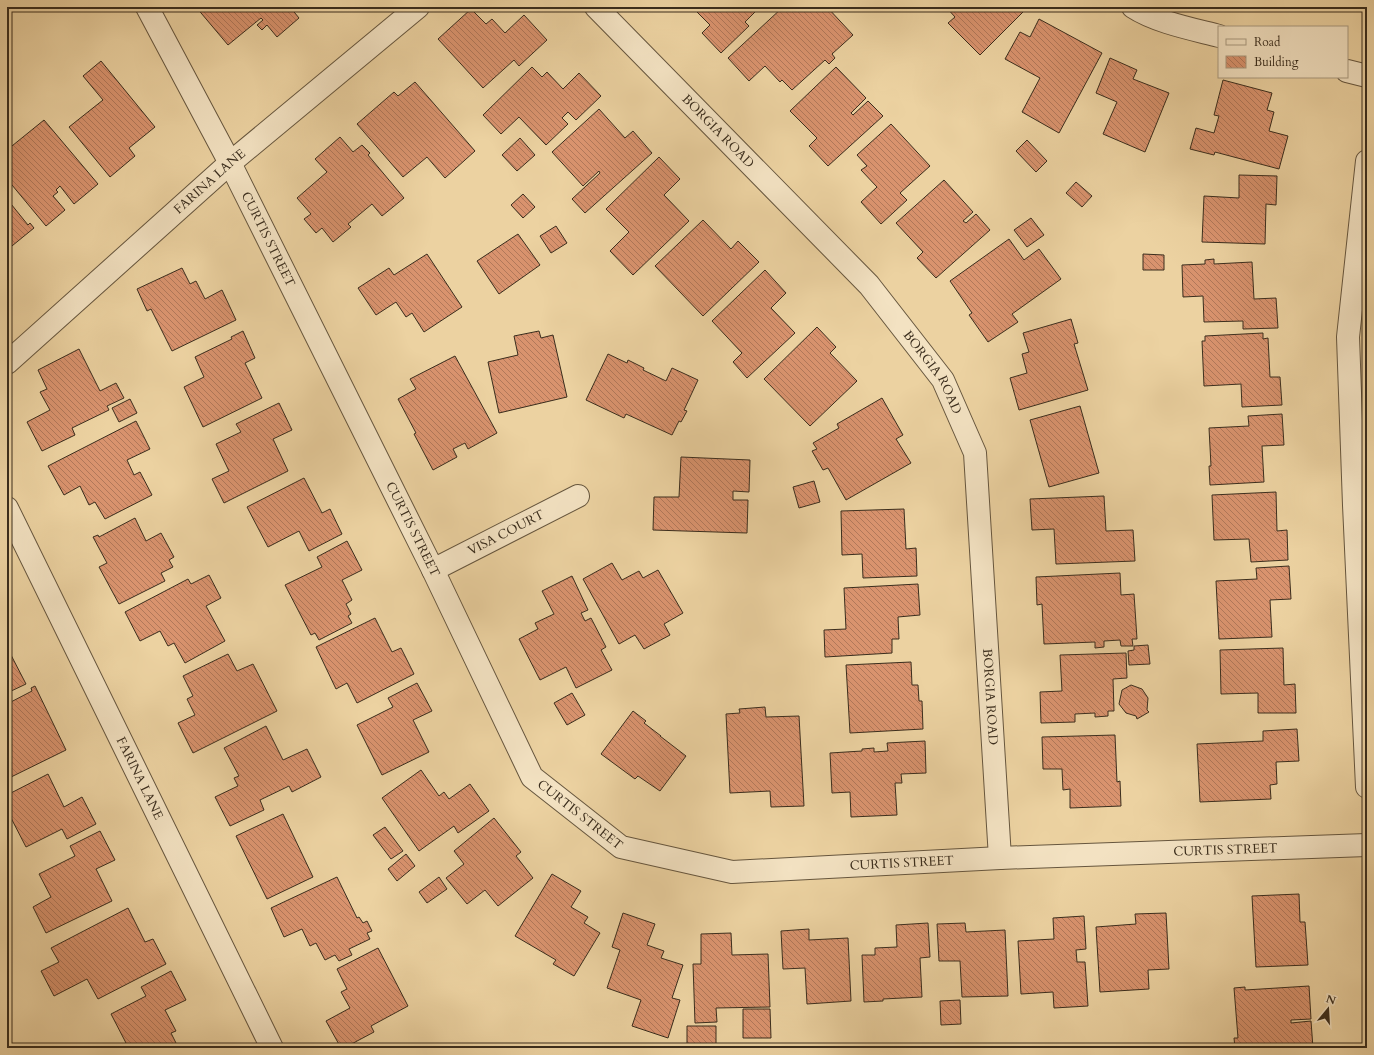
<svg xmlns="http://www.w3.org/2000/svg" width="1374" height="1055" font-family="Cardo,serif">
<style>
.building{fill:url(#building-back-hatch);stroke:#3a2d1d}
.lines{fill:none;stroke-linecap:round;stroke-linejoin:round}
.minor-casing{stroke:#66563e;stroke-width:24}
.minor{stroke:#f3e2c2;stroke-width:22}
.labels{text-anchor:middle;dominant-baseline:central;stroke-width:3.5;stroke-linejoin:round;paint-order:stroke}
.street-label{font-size:13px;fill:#3a2d1d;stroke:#f3e2c2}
</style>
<defs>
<pattern id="building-back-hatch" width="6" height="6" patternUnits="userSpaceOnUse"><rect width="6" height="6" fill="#d9936e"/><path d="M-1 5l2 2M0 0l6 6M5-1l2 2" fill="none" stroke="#b1785a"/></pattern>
</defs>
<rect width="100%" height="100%" fill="#ecd2a1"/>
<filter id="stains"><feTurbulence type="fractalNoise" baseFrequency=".005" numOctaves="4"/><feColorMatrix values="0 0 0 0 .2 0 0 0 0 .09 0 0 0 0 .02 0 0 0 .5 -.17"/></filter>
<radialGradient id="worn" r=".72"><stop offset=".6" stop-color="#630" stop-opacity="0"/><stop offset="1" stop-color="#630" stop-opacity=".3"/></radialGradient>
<g class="building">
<polygon points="196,7 290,7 299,18 277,37 267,25 262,30 257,25 263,20 261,18 228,45"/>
<polygon points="692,7 760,7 745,22 749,26 721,53 702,33 710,25"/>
<polygon points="783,7 798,7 799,8 801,7 827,7 853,35 832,54 835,58 829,64 825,60 792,90 782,80 780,82 765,66 749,81 728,58"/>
<polygon points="946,7 1021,7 1024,11 980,55 948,23 955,17"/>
<polygon points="471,9 486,24 492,19 505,33 524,15 547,40 519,66 514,60 483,88 438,39"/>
<polygon points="1039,19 1102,53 1059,133 1022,112 1040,78 1005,59 1020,32 1030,37"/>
<polygon points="1110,58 1137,70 1133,79 1169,93 1145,152 1103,134 1117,102 1096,93"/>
<polygon points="101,61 155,127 129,148 135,156 110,177 69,127 103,100 83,76"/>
<polygon points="532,67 542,77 547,72 563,89 579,73 601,96 576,120 568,112 562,118 568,124 546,145 519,117 501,134 483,115"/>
<polygon points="836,67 866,98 851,113 853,115 868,101 883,116 828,166 809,146 817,138 790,111"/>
<polygon points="1223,80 1272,93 1267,110 1274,112 1269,131 1288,136 1279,169 1215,152 1214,155 1190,149 1196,128 1214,133 1219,116 1214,115"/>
<polygon points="415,82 475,151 445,178 427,157 403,177 357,124 394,92 398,96"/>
<polygon points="599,109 625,138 633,131 652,153 585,213 572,199 600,173 599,171 583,186 552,152"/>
<polygon points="44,120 98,184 74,204 60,186 56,190 58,192 53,196 65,210 46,226 7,179 7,150"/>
<polygon points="891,124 930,166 900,193 907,200 881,224 861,202 877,187 861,170 867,166 857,155"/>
<polygon points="340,137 353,152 362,145 370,153 368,155 404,198 382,216 372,204 348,224 351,227 333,242 322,228 316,233 304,219 311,214 297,198 327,172 315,159"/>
<polygon points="520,138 535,155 517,171 502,155"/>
<polygon points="1027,140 1047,161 1036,172 1016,151"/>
<polygon points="659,157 680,179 664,195 689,221 633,275 610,251 629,232 606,209"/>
<polygon points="1239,175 1277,176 1276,205 1266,204 1265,244 1202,242 1204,196 1239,198"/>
<polygon points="944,180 973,212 963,221 966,223 976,214 990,230 936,278 917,258 923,252 896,223"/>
<polygon points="1076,182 1092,196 1082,207 1066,193"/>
<polygon points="523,194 535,207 523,218 511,205"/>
<polygon points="7,199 28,225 30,223 34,228 7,250"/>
<polygon points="1031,218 1044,235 1027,247 1014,230"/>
<polygon points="703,220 731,249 738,241 759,262 703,316 655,266"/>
<polygon points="556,226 567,243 551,253 540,236"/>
<polygon points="518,234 540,265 499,294 477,261"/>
<polygon points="1009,239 1024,260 1039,249 1061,279 1012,314 1018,322 988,342 969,315 972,313 950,281"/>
<polygon points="427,254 462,307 424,332 412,313 406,317 396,302 376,315 358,288 389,268 394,275"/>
<polygon points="1143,254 1164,255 1164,270 1143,270"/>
<polygon points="1214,259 1214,264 1252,262 1254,299 1276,298 1278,328 1243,329 1243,321 1204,322 1203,296 1183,297 1182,265 1205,264 1205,260"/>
<polygon points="182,268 190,284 196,281 205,299 222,290 236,320 172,351 151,309 147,311 137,289"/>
<polygon points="765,270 786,293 771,308 795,333 747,378 733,362 742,353 712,321"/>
<polygon points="1071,319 1078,343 1074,344 1088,390 1019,410 1010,378 1027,373 1022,354 1029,352 1023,333"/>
<polygon points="817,327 836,347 830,353 857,381 810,426 764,379"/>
<polygon points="243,331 255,358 245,363 262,398 203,427 184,387 204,377 195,357 232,339 231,337"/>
<polygon points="539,331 541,338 553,335 567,397 499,413 488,362 518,355 514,336"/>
<polygon points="1263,333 1263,339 1268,338 1270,377 1280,377 1282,405 1242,407 1241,384 1204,386 1202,341 1205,341 1205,336"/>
<polygon points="79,349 100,391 116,383 124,398 107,406 109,410 72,428 75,435 42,451 27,422 50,410 40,392 47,389 38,370"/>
<polygon points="608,354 627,363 628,360 644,368 643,370 666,381 672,368 698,380 684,410 687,411 681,422 679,421 672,435 626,414 624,418 586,400"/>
<polygon points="455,356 497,433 468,449 465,443 453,449 457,457 433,470 414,434 416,433 398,399 416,389 410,379"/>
<polygon points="882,398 903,435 896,439 911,463 846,500 828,468 823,470 812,451 817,449 813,443 839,428 837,424"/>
<polygon points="130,399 137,413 119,422 112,408"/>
<polygon points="279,403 292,430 273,439 288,471 224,503 212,479 229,471 216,444 241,432 236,424"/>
<polygon points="1080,406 1099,473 1049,487 1030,420"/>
<polygon points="1282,414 1284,445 1262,446 1264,482 1210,485 1209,466 1211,466 1209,428 1249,426 1248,416"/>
<polygon points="136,421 150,449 127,460 134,475 140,472 152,495 105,519 95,502 89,505 80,486 64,495 48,466"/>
<polygon points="681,457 750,460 749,492 733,491 733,500 748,500 747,533 653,530 654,497 679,497"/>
<polygon points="304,478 322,513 330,509 342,534 309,551 299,531 268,547 247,507"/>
<polygon points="814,481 820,502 799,508 793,487"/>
<polygon points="1276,492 1277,531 1287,530 1288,560 1251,562 1249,539 1214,540 1212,495"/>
<polygon points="1104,496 1106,531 1133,530 1135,561 1056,564 1054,529 1032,530 1030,499"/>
<polygon points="904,509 906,549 916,548 917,576 863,578 862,554 842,555 841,511"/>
<polygon points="135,518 146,541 161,533 174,557 169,560 173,567 161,573 165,581 119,604 99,567 107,563 93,537 98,535 99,537"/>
<polygon points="347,541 362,570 342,580 352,600 346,604 351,614 348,616 352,623 319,640 315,633 311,635 285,585 322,567 317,557"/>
<polygon points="612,563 622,580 639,571 643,578 658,570 683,613 664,624 670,635 644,649 635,635 619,644 583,579"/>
<polygon points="1289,566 1291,599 1270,600 1272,637 1219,639 1216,581 1257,579 1256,568"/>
<polygon points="1120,573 1121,595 1134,594 1137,639 1132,639 1133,646 1121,646 1120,640 1104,641 1104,647 1095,648 1095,642 1044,644 1042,604 1037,605 1036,577"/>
<polygon points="209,575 221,598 206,606 225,641 185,663 174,643 168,646 160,631 140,641 125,612 188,579 191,584"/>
<polygon points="572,576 588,610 581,613 585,621 591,618 606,647 601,650 612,670 576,688 566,667 540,680 519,639 538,629 535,623 554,614 542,591"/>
<polygon points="918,584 920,615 898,617 899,639 892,639 892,653 825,657 824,630 846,629 844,588"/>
<polygon points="375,618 392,652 401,648 414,674 357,703 347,683 336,689 316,647"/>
<polygon points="1148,645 1150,664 1129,665 1128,651 1134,650 1134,646"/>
<polygon points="1283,648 1284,685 1295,684 1296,713 1258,713 1258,693 1221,694 1220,650"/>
<polygon points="1126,653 1127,678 1113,679 1114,711 1108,711 1108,716 1095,717 1095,713 1075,714 1075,722 1041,723 1040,692 1062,691 1060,655"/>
<polygon points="228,654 237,671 253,664 277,711 193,753 178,723 195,715 187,699 193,696 183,676"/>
<polygon points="11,655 26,684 7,693 7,658"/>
<polygon points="911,662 912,685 918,685 919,701 922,701 923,729 850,733 846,665"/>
<polygon points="417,683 432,711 413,720 429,752 382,775 357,725 393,707 388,698"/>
<polygon points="1131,685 1142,689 1148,698 1147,710 1149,712 1137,719 1136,716 1126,713 1119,704 1122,690"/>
<polygon points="35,686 66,750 7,779 7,704 32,691 31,688"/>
<polygon points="572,693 585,715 567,725 554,703"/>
<polygon points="765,707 766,717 799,716 804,806 771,807 770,791 730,793 726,714 740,713 739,709"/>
<polygon points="633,711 646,721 644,723 661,736 660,736 686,756 660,791 638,776 635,779 601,754"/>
<polygon points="266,726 283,760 307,749 321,777 292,792 289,786 260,800 264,810 230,826 215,797 238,786 234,778 239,776 224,748"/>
<polygon points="1297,729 1299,761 1276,762 1277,784 1270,785 1271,799 1200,802 1197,744 1263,741 1263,731"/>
<polygon points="1115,735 1117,782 1120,781 1121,806 1070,808 1070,789 1063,790 1062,769 1043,769 1042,737"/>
<polygon points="925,741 926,773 901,774 902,783 895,783 897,815 851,817 850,792 832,793 830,753 862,751 862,749 874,748 874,752 888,751 887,743"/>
<polygon points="421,770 439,796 444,792 449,799 470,784 489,811 458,833 454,826 419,851 382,798"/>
<polygon points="48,774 64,807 82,797 96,824 67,839 62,829 26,847 10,816 7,818 7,795"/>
<polygon points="283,814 313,877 267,899 236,836"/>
<polygon points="494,818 521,852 516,856 533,878 498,906 485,890 467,904 446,878 464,864 454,851"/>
<polygon points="385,827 403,851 391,859 373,835"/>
<polygon points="100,831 115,860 96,869 112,901 46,933 33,907 51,897 39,874 75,856 70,846"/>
<polygon points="406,854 415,866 397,881 388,869"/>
<polygon points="552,874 581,891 571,907 588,917 584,923 600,933 574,976 553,964 556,960 515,936"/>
<polygon points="337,877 357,918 359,917 363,923 367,921 372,931 367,933 370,939 349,949 352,955 339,961 335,955 325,960 316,943 310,946 302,929 284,937 271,908"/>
<polygon points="439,877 447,889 427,903 419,892"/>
<polygon points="1299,894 1300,922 1305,922 1308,965 1256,967 1252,896"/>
<polygon points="128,908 145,942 153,939 166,964 98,999 87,979 54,996 41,971 59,962 51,948"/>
<polygon points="623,913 655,924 647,945 664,951 661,958 683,965 672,998 680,1000 668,1038 632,1026 641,1000 607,988 620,950 612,947"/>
<polygon points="1166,913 1169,969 1148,970 1149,989 1100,992 1096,927 1136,924 1135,914"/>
<polygon points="1084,916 1086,949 1076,950 1077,962 1085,962 1088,1006 1054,1008 1053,992 1021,994 1018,941 1054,939 1053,918"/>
<polygon points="928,923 930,957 920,958 922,997 883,999 883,1001 864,1002 862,955 875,955 875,948 897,947 896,925"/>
<polygon points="965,923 966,932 1005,930 1008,996 962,997 960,961 939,961 937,924"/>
<polygon points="809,929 809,940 848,938 851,1001 807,1004 805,968 783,969 781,931"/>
<polygon points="731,933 732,955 768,954 770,1007 716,1008 717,1022 695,1023 693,964 701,964 701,934"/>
<polygon points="378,948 408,1006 371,1026 374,1032 344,1048 341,1048 326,1021 350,1008 341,992 347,989 337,969"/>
<polygon points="171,971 186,1000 165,1010 176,1031 171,1033 177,1045 171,1048 117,1048 126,1043 111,1014 146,996 141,987"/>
<polygon points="1309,986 1311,1019 1291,1020 1291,1023 1311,1021 1313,1048 1235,1048 1234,1038 1238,1038 1234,988 1245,987 1245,990"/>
<polygon points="960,1000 961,1024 941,1025 940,1001"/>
<polygon points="743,1009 770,1009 771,1038 743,1038"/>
<polygon points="687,1026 716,1026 716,1045 710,1044 710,1047 687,1047"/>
</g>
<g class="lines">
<defs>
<g id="minor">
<path id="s1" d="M147 7 230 163 433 570 532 777 621 847 732 872 1000 858 1367 845"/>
<path id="s2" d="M596 7 869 285 943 380 975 453 1000 858"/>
<path d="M1133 7C1156 22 1192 29 1219 36"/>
<polyline points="1347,71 1367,76"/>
<polyline points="1367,161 1348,337 1354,505 1367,787"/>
<path id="s3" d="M7 363 230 163 418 7"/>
<path id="s4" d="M7 508 272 1048"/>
<path id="s5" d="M433 570 578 496"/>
</g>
</defs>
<use href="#minor" class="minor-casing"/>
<use href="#minor" class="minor"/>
</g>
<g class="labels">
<g class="street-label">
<text stroke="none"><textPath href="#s2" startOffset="174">BORGIA ROAD</textPath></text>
<text stroke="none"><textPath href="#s3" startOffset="272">FARINA LANE</textPath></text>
<text stroke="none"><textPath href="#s1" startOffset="262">CURTIS STREET</textPath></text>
<text stroke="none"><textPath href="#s2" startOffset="498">BORGIA ROAD</textPath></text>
<text stroke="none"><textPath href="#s1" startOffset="586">CURTIS STREET</textPath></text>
<text stroke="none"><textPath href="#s5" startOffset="82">VISA COURT</textPath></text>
<text stroke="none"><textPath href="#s2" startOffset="834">BORGIA ROAD</textPath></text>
<text stroke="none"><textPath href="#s4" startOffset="301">FARINA LANE</textPath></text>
<text stroke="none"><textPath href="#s1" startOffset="922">CURTIS STREET</textPath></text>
<text stroke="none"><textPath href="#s1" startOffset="1582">CURTIS STREET</textPath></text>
<text stroke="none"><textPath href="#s1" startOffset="1258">CURTIS STREET</textPath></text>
</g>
</g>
<rect width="1374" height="1055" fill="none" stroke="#ecd2a1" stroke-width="24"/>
<rect x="8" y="8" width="1358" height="1039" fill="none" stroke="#3a2d1d" stroke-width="2"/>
<rect x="12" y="12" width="1350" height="1031" fill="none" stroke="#3a2d1d"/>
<rect x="1218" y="26" width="130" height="52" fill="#f3e2c2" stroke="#a99a80"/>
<rect x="1226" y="39" width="20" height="6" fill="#f3e2c2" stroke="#a99a80"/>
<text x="1254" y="46" font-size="12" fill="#3a2d1d">Road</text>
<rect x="1226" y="56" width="20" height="12" fill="url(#building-back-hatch)" stroke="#a99a80"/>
<text x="1254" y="66" font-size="12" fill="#3a2d1d">Building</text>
<g transform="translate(1328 1009) rotate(18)" stroke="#f3e2c2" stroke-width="3" paint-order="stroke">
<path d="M0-3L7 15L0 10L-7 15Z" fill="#3a2d1d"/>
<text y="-6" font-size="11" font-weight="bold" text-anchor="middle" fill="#3a2d1d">N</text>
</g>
<rect width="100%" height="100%" filter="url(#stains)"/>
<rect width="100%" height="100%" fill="url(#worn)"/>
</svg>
